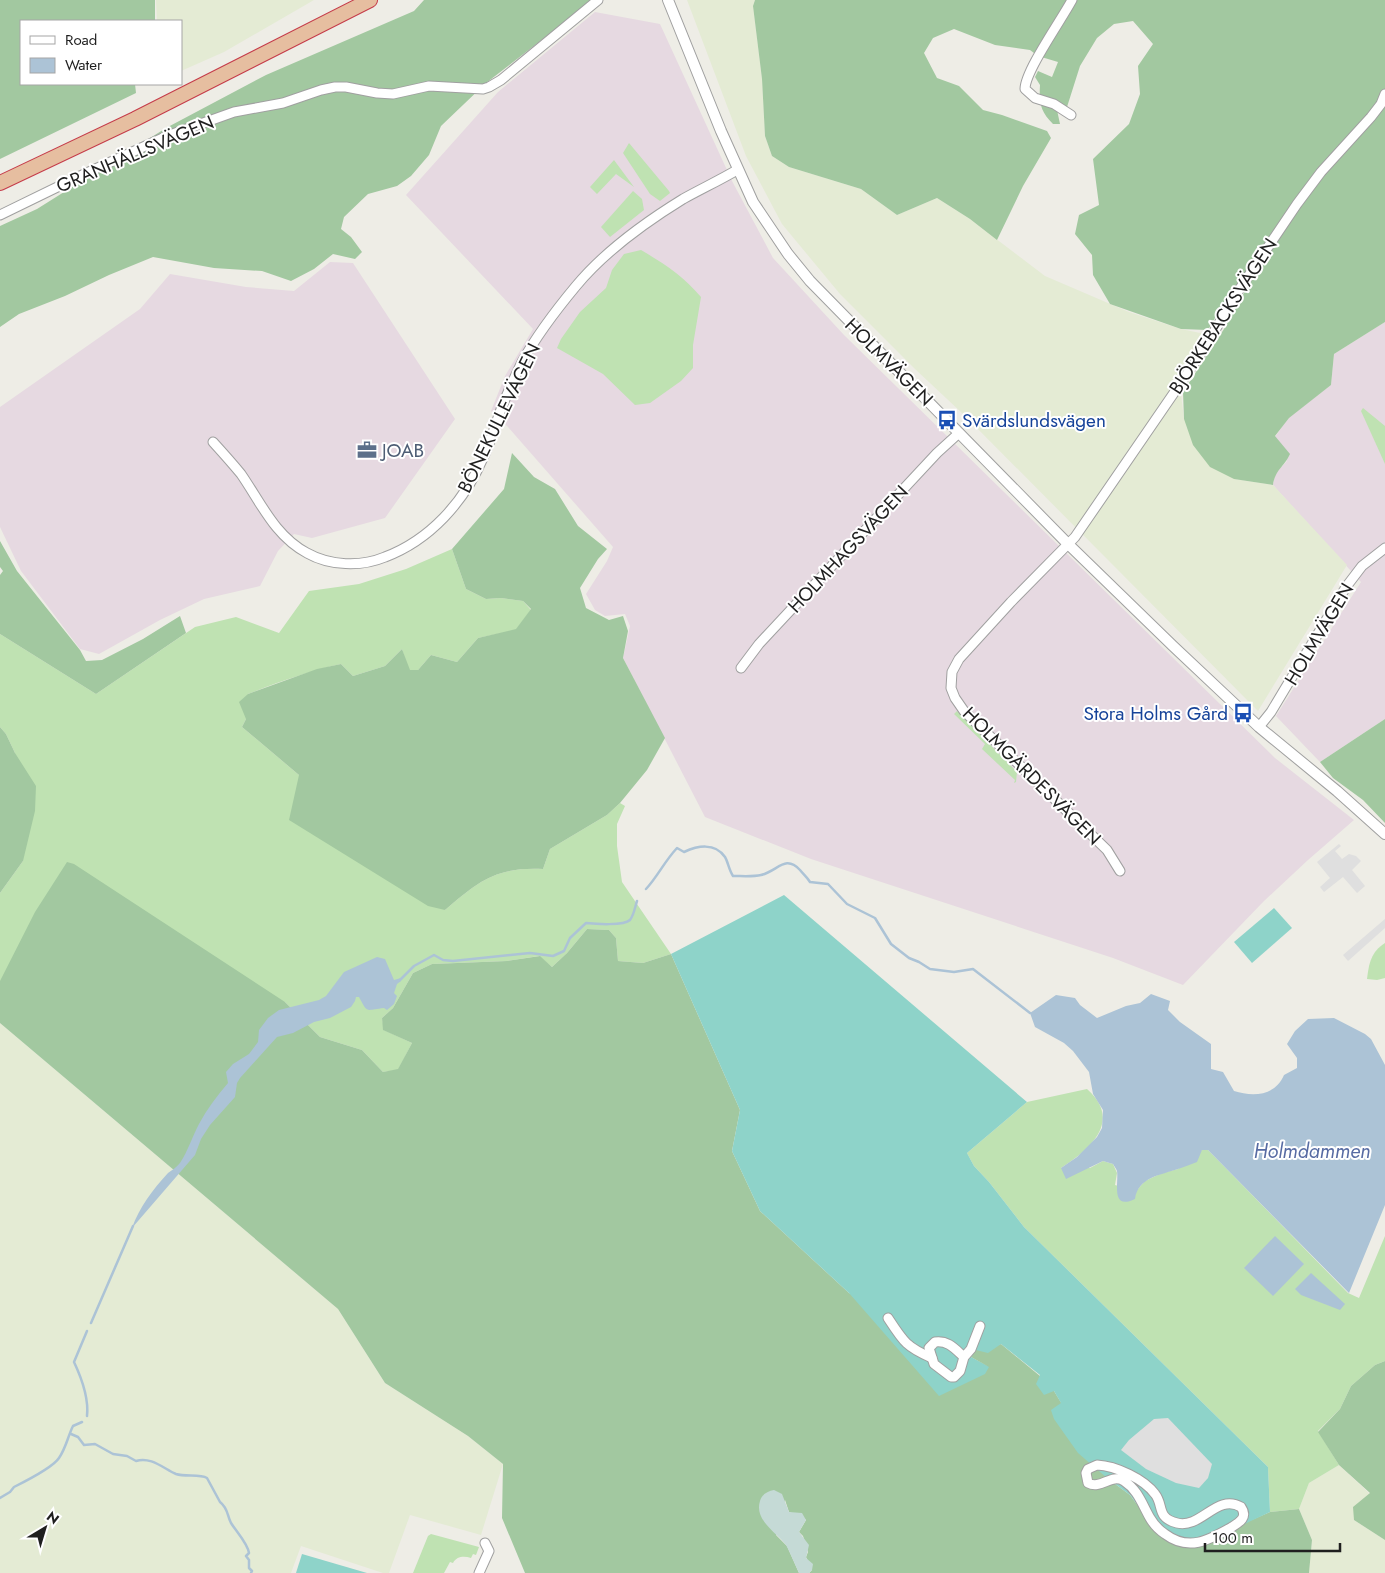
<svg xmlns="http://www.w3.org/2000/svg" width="1385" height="1573" font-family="Jost,sans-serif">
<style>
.industrial{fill:#e6d9e1}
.farmland{fill:#e4ebd4}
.grass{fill:#bfe2b2}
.forest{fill:#a2c8a0}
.wetland{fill:#c5dad6}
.pitch{fill:#8ed3c9}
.parking{fill:#dfdfdf}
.water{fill:#acc3d6}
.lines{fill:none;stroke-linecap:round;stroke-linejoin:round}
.stream{stroke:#acc3d6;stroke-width:2.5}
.minor-casing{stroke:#a0a0a0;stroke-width:11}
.tertiary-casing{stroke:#a0a0a0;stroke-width:12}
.trunk-casing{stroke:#c53b49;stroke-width:16}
.minor{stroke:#fff;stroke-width:9}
.tertiary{stroke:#fff;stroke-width:10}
.trunk{stroke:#e6bea0;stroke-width:14}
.labels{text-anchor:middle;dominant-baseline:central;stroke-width:4;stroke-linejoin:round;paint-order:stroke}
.street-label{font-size:19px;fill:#1f1f1f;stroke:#fff}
.transit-label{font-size:19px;fill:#164399;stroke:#fff;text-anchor:start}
.service-label{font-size:19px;fill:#4e5e75;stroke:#fff;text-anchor:start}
.water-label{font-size:20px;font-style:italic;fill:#576ba3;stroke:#fff}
</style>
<rect width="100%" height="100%" fill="#eeede6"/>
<g class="industrial">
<polygon points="595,12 660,24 732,181 773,258 844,335 1275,758 1354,820 1308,860 1264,901 1183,985 1113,958 811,859 705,817 623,658 630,626 625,614 605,616 595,610 586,594 607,561 613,547 508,427 491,411 505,376 533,329 406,195 498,92"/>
<polygon points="330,262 353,263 455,419 385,518 312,538 294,534 278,551 260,586 204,599 160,620 99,654 80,649 21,571 0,527 0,407 140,309 170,274 246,287 294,291"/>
<polygon points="1385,322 1385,719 1320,762 1276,716 1361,582 1273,485 1275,474 1287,461 1275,437 1288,418 1331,385 1334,354"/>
</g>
<g class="farmland">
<polygon points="156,0 314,0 224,52 181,71 181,21 157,21"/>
<polygon points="687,0 755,0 753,6 762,79 765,136 772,156 789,167 861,189 897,215 937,198 970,219 1045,276 1129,312 1181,329 1205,334 1206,340 1176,383 1181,394 1184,419 1235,479 1273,485 1347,565 1258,711 962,413 915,369 840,294 782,224 746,156"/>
<polygon points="0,1023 338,1309 385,1383 468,1436 503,1464 481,1535 410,1515 389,1573 383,1573 301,1546 291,1573 0,1573"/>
<polygon points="1339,1465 1370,1494 1354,1520 1385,1540 1385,1573 1309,1573 1312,1540 1299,1509 1309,1483"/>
</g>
<g class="grass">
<polygon points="629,143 669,191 670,193 660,201 650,194 623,153"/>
<polygon points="614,160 634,187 616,174 597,194 590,187"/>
<polygon points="633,191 642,199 644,210 610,237 601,227"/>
<path d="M641 250C665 264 683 276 701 297L693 345V368L681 381 650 403 635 405 603 374 557 348 561 339 580 312 606 288 612 270 624 254Z"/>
<polygon points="1363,408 1385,426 1385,464 1361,411"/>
<path d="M452 549 466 589 486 599 501 598 523 601 531 610 516 630 478 638 457 662 431 655 418 670 409 671 402 649 385 666 353 676 341 664C309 671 279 682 248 694L246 719 242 727 299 775 445 910C479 881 495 867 543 869L550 849 607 815 620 803 625 806 617 824V846L622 882 671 954 643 963 618 961 616 938 609 930 587 929 567 953 552 967 539 956 507 961 432 964 413 973 393 1008 382 1018 384 1030 412 1043 398 1070 383 1072 362 1050 320 1037 285 1002 0 981V893L23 861 15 753 6 734 0 727V634L96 694 195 627 236 617 279 633 309 591 359 584 406 569Z"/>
<polygon points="957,711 1017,772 1016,782 1014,783 1015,780 982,749 985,744 954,714"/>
<path d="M1385 943V978L1377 980 1367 979C1369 963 1371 952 1385 943Z"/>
<path d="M1087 1089C1123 1121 1090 1149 1061 1168H1090L1103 1161 1113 1164 1117 1173 1115 1185 1136 1191 1145 1181 1162 1173 1178 1169 1202 1150H1208L1348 1293 1359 1298 1385 1236V1361L1375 1365 1351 1386 1340 1409 1318 1431 1339 1465 1309 1483 1299 1509 1270 1512 1268 1467 1024 1227 989 1182 974 1166 967 1153 1027 1102Z"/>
<path d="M431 1534 479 1547 476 1555 473 1554 471 1558C464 1556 457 1556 453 1563L450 1562 444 1573H413L428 1536Z"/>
</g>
<g class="forest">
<polygon points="0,0 155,0 155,21 21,21 21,84 135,84 136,93 0,159"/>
<polygon points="424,0 593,0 486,83 441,126 429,155 411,176 397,186 368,194 344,217 341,229 351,237 362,252 355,259 333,254 314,269 291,281 262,271 214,268 153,257 109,275 65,296 19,314 0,327 0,226 37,209 166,128 266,75 414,11"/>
<path d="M755 0H1385V322L1334 354 1331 385 1289 418 1275 436 1290 454C1284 467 1275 470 1273 485L1234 479 1210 467 1193 445 1184 419 1183 392 1224 329 1244 293 1240 282 1230 292 1208 330 1181 329 1110 304 1093 275 1092 255 1075 234 1079 215 1099 205 1093 159 1129 124 1140 94 1138 66 1153 44 1133 21 1114 24 1097 38 1080 66 1067 107 1057 110 1060 124H1053C1040 111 1039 102 1040 85L1035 77 1038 71 1052 77 1058 62 1038 56 1030 50 995 45 954 29 933 38 924 53 937 78 959 86 983 110 1002 115 1047 131 1051 138 1023 186 997 240 970 219 937 198 897 215 861 189 789 167 772 156 765 136 762 79 753 6Z"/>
<path d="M512 453 534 477 555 489 578 526 607 549 598 559 580 588 586 608 609 620 623 616 628 631 623 658 665 738 647 770 620 803 607 815 550 849 543 869C495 867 479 881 445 910L428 906 289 820 299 775 242 727 246 719 239 702 248 694 317 669 341 664 353 676 385 666 402 649 410 670H418L431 655 457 662 478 638 516 629 531 609 523 601 501 598 486 599 466 589 452 549 504 489Z"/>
<polygon points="0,541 17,571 80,650 86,661 102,660 143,639 180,616 186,633 96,694 0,634 0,575 3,571 0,567"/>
<polygon points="1385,719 1385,823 1363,800 1333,778 1320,762"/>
<polygon points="0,727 6,734 15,753 36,786 35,811 23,861 0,893"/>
<polygon points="67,862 74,864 285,1002 320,1037 362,1050 383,1072 398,1069 412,1043 383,1030 382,1018 393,1008 413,973 432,964 507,961 540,956 552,967 567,953 587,929 609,930 616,938 618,961 643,963 671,954 740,1110 732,1151 760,1211 849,1293 989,1367 971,1357 976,1350 1001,1344 1040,1376 1054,1391 1107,1478 1130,1495 1155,1529 1233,1528 1270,1512 1299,1509 1312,1540 1309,1573 809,1573 812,1570 806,1557 808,1552 803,1536 799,1532 806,1520 803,1517 789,1512 785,1500 776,1535 787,1546 799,1573 525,1573 502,1518 503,1464 468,1436 385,1383 338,1309 0,1023 0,981 35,912"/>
<polygon points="1385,1361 1385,1540 1354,1520 1353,1507 1370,1493 1339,1465 1318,1432 1340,1409 1351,1386 1375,1365"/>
</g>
<path class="wetland" d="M774 1490 782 1494 789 1512 802 1513 806 1520 799 1532 809 1545 806 1558 813 1564 812 1570 809 1573H799C796 1567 789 1550 786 1545 776 1532 754 1520 760 1501 762 1494 768 1491 774 1490Z"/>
<g class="pitch">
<polygon points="784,895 1027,1102 967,1153 974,1166 989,1182 1024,1227 1268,1467 1270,1512 1202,1544 1176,1543 1155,1529 1130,1495 1107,1478 1078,1453 1054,1419 1051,1410 1061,1403 1054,1391 1044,1395 1036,1384 1040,1375 1001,1344 988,1353 976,1350 971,1357 989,1367 985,1374 939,1396 849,1293 760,1211 732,1151 740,1110 671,954"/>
<polygon points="1274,908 1292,928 1252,963 1234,942"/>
<polygon points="302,1554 367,1573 296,1573"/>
</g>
<g class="parking">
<polygon points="1339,844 1341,846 1335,851 1342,859 1349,854 1356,856 1361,861 1352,870 1365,886 1357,893 1343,877 1324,892 1320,887 1330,878 1317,862"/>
<polygon points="1385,919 1385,928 1348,961 1343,955"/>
<polygon points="1168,1418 1212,1464 1208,1478 1199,1488 1176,1483 1146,1469 1121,1450 1129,1440 1154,1419"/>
</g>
<g class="water">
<path d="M377 957 385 959 394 980 401 978V981L397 984 394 993 397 996 394 1004 387 1010 384 1008C365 1010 368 1014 359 997H356L355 1001 351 1007 330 1018 314 1022 293 1033 277 1037 240 1078 237 1083 235 1097 210 1125 201 1139 195 1155 132 1228C139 1208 153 1189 168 1173 172 1170 177 1167 180 1163 188 1151 192 1137 199 1124 207 1109 217 1096 228 1083L226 1072 233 1064 249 1054 258 1042 259 1030 268 1018 279 1010 319 1000 326 996 344 972Z"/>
<path d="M1151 994 1170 1001 1168 1010 1180 1022 1211 1044V1069L1223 1072 1234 1091C1253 1097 1275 1096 1284 1075L1297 1068V1058L1287 1044 1295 1031 1308 1019 1334 1018 1365 1034 1371 1039 1385 1065V1205L1349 1293 1208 1150H1202L1197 1162C1191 1164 1185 1167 1178 1169 1161 1175 1138 1177 1135 1199 1110 1211 1119 1182 1117 1171 1116 1168 1114 1166 1113 1164L1103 1161 1066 1179 1061 1168 1077 1157 1097 1137 1102 1128 1103 1110 1093 1094 1089 1072 1073 1051 1064 1043 1035 1027 1030 1013 1056 995 1075 998 1080 1005 1097 1018 1126 1006 1140 1003Z"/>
<polygon points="1275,1236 1304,1264 1273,1296 1244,1268"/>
<polygon points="1311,1273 1345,1304 1340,1310 1301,1295 1295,1289"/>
</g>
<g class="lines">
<g class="stream">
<path d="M646 889C658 876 664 862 677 848L684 852C697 846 715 842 725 857 728 862 729 870 733 876 742 876 753 877 761 875 778 871 785 854 800 870 804 875 807 877 810 882L828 884 847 904 875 918 891 944 909 958 919 962 930 969 954 972 973 969 1030 1013"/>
<path d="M400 980 414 966 434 955 443 960 453 961 530 953 553 956 564 951 570 938 586 923C595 924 624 926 630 920 634 915 635 907 637 901"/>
<polyline points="91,1323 133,1226"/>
<path d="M87 1416C89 1398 82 1379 74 1362L87 1331"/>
<path d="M71 1434 78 1437 84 1445 95 1444 113 1454 127 1456 136 1461C151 1456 164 1469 176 1474 185 1477 200 1474 207 1478L220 1502C228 1508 227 1515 231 1523 236 1531 248 1544 249 1553L246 1556 249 1560V1568L252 1571 251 1573"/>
<path d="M0 1498 10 1492 14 1487C24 1482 53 1467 59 1458 66 1448 68 1436 73 1426L82 1422"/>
</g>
<defs>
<g id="minor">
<path d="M1071 115 1054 104 1035 98 1025 89C1025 71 1062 19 1072 0"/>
<polyline points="0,215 80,176 167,136 234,112 283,103 321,90 335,87 346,87 377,93 393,94 429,86 483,89 489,87 501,80 598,0"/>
<path d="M213 442C223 453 232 463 241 474 261 503 275 536 307 553 330 566 361 567 385 557 430 540 464 502 483 458 490 444 494 429 499 415 505 397 514 379 522 362 537 335 556 310 576 286 605 251 644 223 683 199 701 189 720 180 737 170"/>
<polyline points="741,668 759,644 937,453 959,433"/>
<polyline points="1259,727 1271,712 1346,587 1362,566 1385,548"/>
<polyline points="1120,871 1107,850 964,711 955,698 951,688 952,672 959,659 1011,602 1075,537 1202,352 1237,293 1297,204 1321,172 1371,117 1381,104 1385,94"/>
<path d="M888 1318C903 1341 906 1347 932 1358"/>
<path d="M964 1357C955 1349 948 1340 935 1342L929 1348 934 1364 951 1377H954L960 1371 964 1357 971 1349 980 1326"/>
<path d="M1097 1465C1116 1466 1144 1479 1155 1494 1164 1505 1156 1518 1177 1523 1201 1529 1217 1493 1241 1507 1248 1517 1240 1522 1232 1527 1209 1540 1189 1552 1165 1534 1159 1530 1154 1525 1150 1518 1142 1504 1138 1490 1124 1481 1111 1473 1101 1490 1088 1483L1086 1473 1088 1469Z"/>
<polyline points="479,1573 489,1551 485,1543"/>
</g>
<polyline id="tertiary" points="668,0 721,131 753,202 788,254 810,281 1067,543 1173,646 1259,727 1337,791 1385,834"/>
<polyline id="trunk" points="0,183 135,119 370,0"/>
</defs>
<use href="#minor" class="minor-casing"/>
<use href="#tertiary" class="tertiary-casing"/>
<use href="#trunk" class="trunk-casing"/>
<use href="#minor" class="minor"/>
<use href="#tertiary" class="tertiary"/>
<use href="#trunk" class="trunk"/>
</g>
<defs>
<symbol id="bus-bare" viewBox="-9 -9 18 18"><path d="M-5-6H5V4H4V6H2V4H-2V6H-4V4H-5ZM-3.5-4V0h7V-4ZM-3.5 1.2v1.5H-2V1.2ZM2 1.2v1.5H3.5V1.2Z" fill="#1a4fb4" stroke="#fff" stroke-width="2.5" paint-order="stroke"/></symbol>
<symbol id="office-bare" viewBox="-9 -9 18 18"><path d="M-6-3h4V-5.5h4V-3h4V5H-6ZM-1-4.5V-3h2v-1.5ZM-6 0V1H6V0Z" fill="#5c6f8a" stroke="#fff" stroke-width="2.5" paint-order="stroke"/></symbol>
</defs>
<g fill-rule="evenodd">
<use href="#bus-bare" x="933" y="406" width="28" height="28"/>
<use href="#office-bare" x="353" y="436" width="28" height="28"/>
<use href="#bus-bare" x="1229" y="699" width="28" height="28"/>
</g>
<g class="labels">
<g class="street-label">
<text transform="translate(135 154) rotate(-23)">GRANHÄLLSVÄGEN</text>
<text transform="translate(1223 316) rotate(-57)">BJÖRKEBACKSVÄGEN</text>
<text transform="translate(889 362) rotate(45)">HOLMVÄGEN</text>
<text transform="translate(499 418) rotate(-64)">BÖNEKULLEVÄGEN</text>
<text transform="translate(848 549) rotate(-47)">HOLMHAGSVÄGEN</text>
<text transform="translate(1319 634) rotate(-59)">HOLMVÄGEN</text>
<text transform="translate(1032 776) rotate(45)">HOLMGÄRDESVÄGEN</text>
</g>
<g class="transit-label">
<text x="962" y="420">Svärdslundsvägen</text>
<text x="1228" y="713" text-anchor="end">Stora Holms Gård</text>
</g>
<g class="service-label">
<text x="382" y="450">JOAB</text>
</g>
<g class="water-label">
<text x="1312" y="1151">Holmdammen</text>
</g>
</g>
<rect x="20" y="20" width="162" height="65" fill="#ffffff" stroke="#a5a5a5"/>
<rect x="30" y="36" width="25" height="8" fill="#ffffff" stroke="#a5a5a5"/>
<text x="65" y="45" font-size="15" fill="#1f1f1f">Road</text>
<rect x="30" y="58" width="25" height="15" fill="#acc3d6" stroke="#a5a5a5"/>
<text x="65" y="70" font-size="15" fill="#1f1f1f">Water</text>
<g transform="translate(45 1528) rotate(38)" stroke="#ffffff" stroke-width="4" paint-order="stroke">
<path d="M0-4L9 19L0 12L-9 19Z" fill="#1f1f1f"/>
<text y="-8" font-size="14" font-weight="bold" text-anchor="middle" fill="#1f1f1f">N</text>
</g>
<path d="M1205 1543v8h135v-8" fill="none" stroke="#1f1f1f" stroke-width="2.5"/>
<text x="1212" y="1543" font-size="15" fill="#1f1f1f" stroke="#ffffff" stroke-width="4" paint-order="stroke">100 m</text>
</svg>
